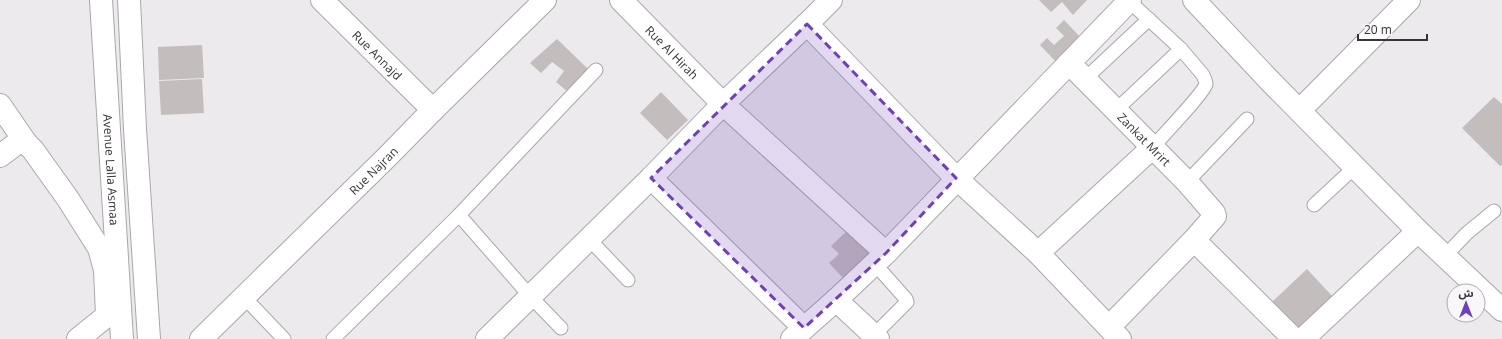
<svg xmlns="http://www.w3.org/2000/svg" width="1502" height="339" font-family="'Open Sans','Noto Sans Arabic',sans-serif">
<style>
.building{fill:#c3bebd}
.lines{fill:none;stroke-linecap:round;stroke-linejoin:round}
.lane-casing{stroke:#aaa7ab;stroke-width:15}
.street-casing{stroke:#aaa7ab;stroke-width:24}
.secondary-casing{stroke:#aaa7ab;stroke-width:24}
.lane{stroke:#fff;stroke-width:13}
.street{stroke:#fff;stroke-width:22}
.secondary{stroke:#fff;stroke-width:22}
.marked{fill:#6e41b9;fill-opacity:0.2;stroke:#6e41b9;stroke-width:3;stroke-dasharray:8 5;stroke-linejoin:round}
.labels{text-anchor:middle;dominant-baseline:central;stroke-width:3.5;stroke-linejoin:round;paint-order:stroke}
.street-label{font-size:12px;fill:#373637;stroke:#faf7fb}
</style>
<rect width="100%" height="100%" fill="#eceaed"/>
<g class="building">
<polygon points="1039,0 1087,0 1073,15 1062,2 1051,12"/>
<polygon points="1064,20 1082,39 1057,63 1040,45 1047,38 1054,45 1064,36 1056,28"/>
<polygon points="557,39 588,69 567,91 556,82 564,71 552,62 541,73 530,63"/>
<polygon points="202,45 204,78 159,80 158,47"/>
<polygon points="202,79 204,113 161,115 159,81"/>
<polygon points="661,92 688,120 667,140 640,113"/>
<polygon points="1494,97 1502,104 1502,165 1500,166 1462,128"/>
<polygon points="849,229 872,253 844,279 829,263 839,254 831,246"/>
<polygon points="1307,269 1333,297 1297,330 1272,302"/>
</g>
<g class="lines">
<defs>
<g id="lane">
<path d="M1129 1 1181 49 1203 75C1204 78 1206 81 1206 84 1203 94 1162 136 1153 147"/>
<polyline points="1085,79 1149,19"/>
<polyline points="1116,110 1181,49"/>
<polyline points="1187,182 1247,119"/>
<polyline points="1314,205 1355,167"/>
<polyline points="459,215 530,296 561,328"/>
<polyline points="589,239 628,280"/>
<polyline points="1445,256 1467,233 1494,211"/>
<polyline points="874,263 906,299 907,302 874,335"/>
<polyline points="244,297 284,339"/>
<polyline points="333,339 459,215 596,70"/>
</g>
<g id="street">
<path id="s1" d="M322 0 433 110"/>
<path id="s2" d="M621 0 723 104 886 253"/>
<polyline points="1194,0 1269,80 1418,231 1502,310"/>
<polyline points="807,24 956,178 1038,253 1120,339"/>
<path id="s3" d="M1069 63 1187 182 1214 213 1215 216 1194 240 1109 327"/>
<polyline points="0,105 26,143"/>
<polyline points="1300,110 1409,0"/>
<polyline points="0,156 16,144 21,142 26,143 33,150 68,199 99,248 105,270 107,315"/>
<polyline points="651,178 804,328"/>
<polyline points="1194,240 1294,339"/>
<polyline points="1038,253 1153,147"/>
<polyline points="836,300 878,339"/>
<polyline points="78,339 119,306"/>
<path id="s4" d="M201 339 387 157 433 110 545 0"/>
<polyline points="487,339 651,178 723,104 807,24 831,0"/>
<polyline points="792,339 836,300 886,253 1130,0"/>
<polyline points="1303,339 1418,231"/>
</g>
<g id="secondary">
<path id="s5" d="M101 0 122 339"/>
<polyline points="129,0 135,129 149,339"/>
</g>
</defs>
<use href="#lane" class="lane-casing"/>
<use href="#street" class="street-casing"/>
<use href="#secondary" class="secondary-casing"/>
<use href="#lane" class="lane"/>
<use href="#street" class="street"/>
<use href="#secondary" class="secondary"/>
</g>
<path class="marked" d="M807 24 956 178 886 253 804 328 651 178Z"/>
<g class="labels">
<g class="street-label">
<text stroke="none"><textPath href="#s2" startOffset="73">Rue Al Hirah</textPath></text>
<text stroke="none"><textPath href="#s1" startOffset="78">Rue Annajd</textPath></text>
<text stroke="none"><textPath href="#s3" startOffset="107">Zankat Mrirt</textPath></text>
<text stroke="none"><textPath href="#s5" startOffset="170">Avenue Lalla Asmaa</textPath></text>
<text stroke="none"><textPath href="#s4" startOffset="241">Rue Najran</textPath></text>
</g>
</g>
<g transform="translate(1466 303)"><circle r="19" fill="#faf7fb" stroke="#acaaad"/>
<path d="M0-3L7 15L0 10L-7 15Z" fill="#6e41b9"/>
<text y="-6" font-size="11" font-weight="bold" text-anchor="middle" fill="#373637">ش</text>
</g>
<path d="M1358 34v6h69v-6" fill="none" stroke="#373637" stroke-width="2"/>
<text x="1364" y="34" font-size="12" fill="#373637" stroke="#faf7fb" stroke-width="3" paint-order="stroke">20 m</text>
</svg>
